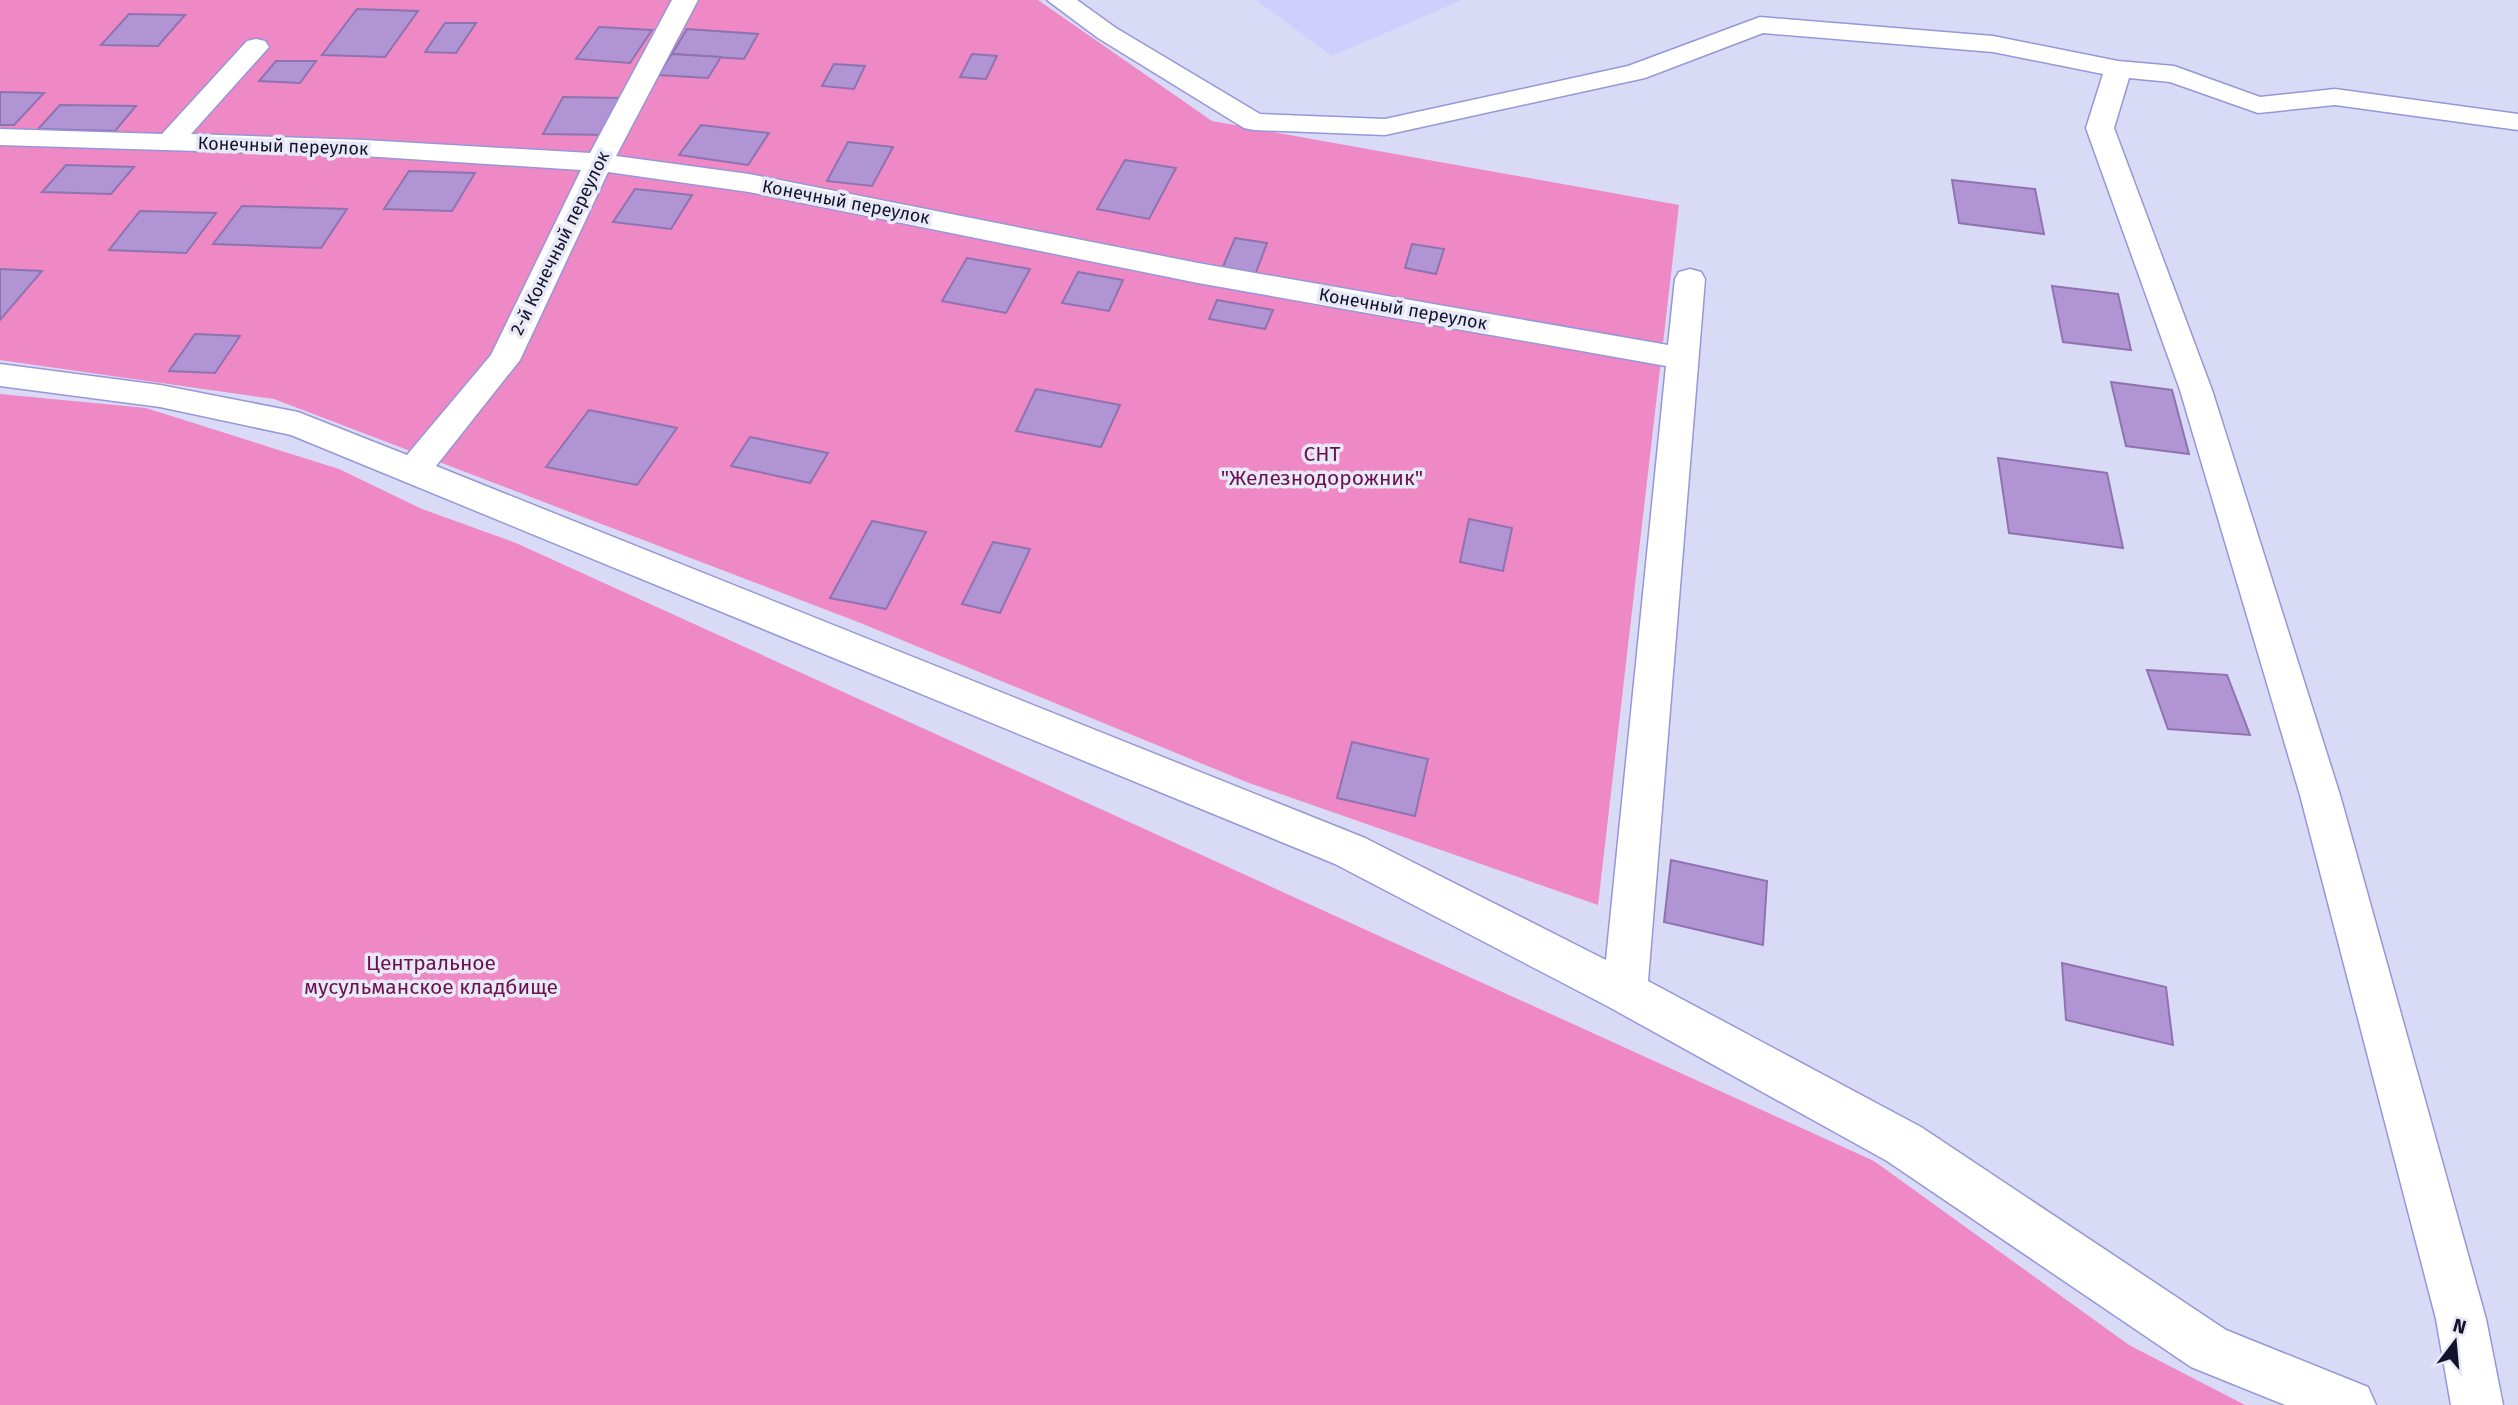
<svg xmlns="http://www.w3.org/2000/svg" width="2518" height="1405" font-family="'Fira Sans',sans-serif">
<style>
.built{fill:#cecffd}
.green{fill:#ee89c6}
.building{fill:#b094d4;stroke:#8e73b0;stroke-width:2}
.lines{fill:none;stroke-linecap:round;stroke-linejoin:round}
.minor-casing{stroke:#9796d8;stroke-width:3}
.minor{fill:#fff;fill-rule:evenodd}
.labels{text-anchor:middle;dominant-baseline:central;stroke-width:7;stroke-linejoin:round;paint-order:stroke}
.far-street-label{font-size:18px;fill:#13122a;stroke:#e8e9f7}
.park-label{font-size:21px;fill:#6d1050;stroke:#e8e9f7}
</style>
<rect width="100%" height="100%" fill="#d9daf6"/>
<polygon class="built" points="1256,0 1462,0 1332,56"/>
<g class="green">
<polygon points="0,0 1038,0 1212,121 1679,205 1598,905 1249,783 858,622 274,399 0,360"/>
<polygon points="0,394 146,408 339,469 422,509 516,543 1874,1161 2129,1345 2245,1405 0,1405"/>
</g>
<g class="building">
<polygon points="357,9 418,11 385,57 322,55"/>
<polygon points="129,14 185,15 158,46 101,45"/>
<polygon points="445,23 476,23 456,53 425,52"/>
<polygon points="599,27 652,30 630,63 576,59"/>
<polygon points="687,29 758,34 744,59 672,54"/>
<polygon points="672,54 721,57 708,78 658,75"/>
<polygon points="972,54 997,56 986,79 960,77"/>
<polygon points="276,61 316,61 300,83 259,81"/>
<polygon points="834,64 865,66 854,89 822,86"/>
<polygon points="0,92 44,93 14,125 0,125"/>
<polygon points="563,97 626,98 607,135 543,134"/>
<polygon points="60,105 136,106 115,131 38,129"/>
<polygon points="701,125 769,133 748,165 679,155"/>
<polygon points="848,142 893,147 872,186 827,181"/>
<polygon points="1125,160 1176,168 1149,219 1097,209"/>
<polygon points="66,165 134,167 111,194 42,192"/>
<polygon points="409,171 475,173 452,211 384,209"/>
<polygon points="1952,180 2035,189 2044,234 1959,223"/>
<polygon points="635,189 692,195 671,229 613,222"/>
<polygon points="242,206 347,209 321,248 213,244"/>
<polygon points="140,211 216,213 186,253 109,250"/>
<polygon points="1235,238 1267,243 1255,275 1222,269"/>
<polygon points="1412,244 1444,249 1436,274 1405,268"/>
<polygon points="967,258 1030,269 1006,313 942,301"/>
<polygon points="0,269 42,271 0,320"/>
<polygon points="1078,272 1123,280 1109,311 1062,303"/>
<polygon points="2052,286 2118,294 2131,350 2063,342"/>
<polygon points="1217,300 1273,310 1265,329 1209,319"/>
<polygon points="195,334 240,336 215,373 169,371"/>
<polygon points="2111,382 2172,390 2189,454 2126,446"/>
<polygon points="1036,389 1120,405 1101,447 1016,431"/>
<polygon points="589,410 677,428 637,485 546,467"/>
<polygon points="750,437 828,453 810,483 731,466"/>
<polygon points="1998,458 2107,473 2123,548 2009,533"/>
<polygon points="1469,519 1512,528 1503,571 1460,562"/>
<polygon points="872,521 926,532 886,609 830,598"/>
<polygon points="993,542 1030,549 1000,613 962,604"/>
<polygon points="2147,670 2227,675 2250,735 2168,729"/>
<polygon points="1352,742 1428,759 1415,816 1337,798"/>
<polygon points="1671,860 1767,881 1763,945 1664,922"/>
<polygon points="2062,963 2166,987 2173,1045 2066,1020"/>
</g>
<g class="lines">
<defs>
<g id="minor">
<path d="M672 0H698L616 156 749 174 1198 263 1668 345 1675 279 1679 272 1690 269 1701 272 1705 279 1648 981 1921 1127 2226 1330 2368 1387 2376 1405H2285L2191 1367 1887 1161 1609 1007 1335 864 291 435 160 407 0 386V364L160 385 298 412 407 455 491 355 581 170 364 156 0 145V129L162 134 247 41 256 39 265 41 269 47 191 134 364 140 590 153ZM608 172 749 192 1198 283 1666 366 1606 960 1365 838 436 466 520 360Z"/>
<polygon points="1047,0 1077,0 1116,28 1260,114 1385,119 1628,66 1760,17 1993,36 2118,61 2174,66 2260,97 2335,89 2518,114 2518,130 2335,105 2258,113 2170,82 2129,78 2114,128 2212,390 2340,795 2486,1319 2503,1405 2451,1405 2436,1319 2300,795 2180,390 2086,128 2103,74 1993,52 1763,33 1645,78 1385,135 1254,130 1244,128 1098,38"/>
</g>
</defs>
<use href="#minor" class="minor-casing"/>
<use href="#minor" class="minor"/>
</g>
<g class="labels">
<g class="far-street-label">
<text transform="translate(283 146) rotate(2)">Конечный переулок</text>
<text transform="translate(846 202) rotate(11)">Конечный переулок</text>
<text transform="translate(560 243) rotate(-64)">2-й Конечный переулок</text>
<text transform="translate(1403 309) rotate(10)">Конечный переулок</text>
</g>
<g class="park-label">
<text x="1322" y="454">СНТ<tspan x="1322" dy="24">"Железнодорожник"</tspan></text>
<text x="431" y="963">Центральное<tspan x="431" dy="24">мусульманское кладбище</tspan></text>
</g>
</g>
<g transform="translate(2455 1342) rotate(16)" stroke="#e8e9f7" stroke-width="5" paint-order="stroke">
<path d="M0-5L12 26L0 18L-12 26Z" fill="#13122a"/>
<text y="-10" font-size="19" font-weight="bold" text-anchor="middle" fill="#13122a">N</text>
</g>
</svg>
